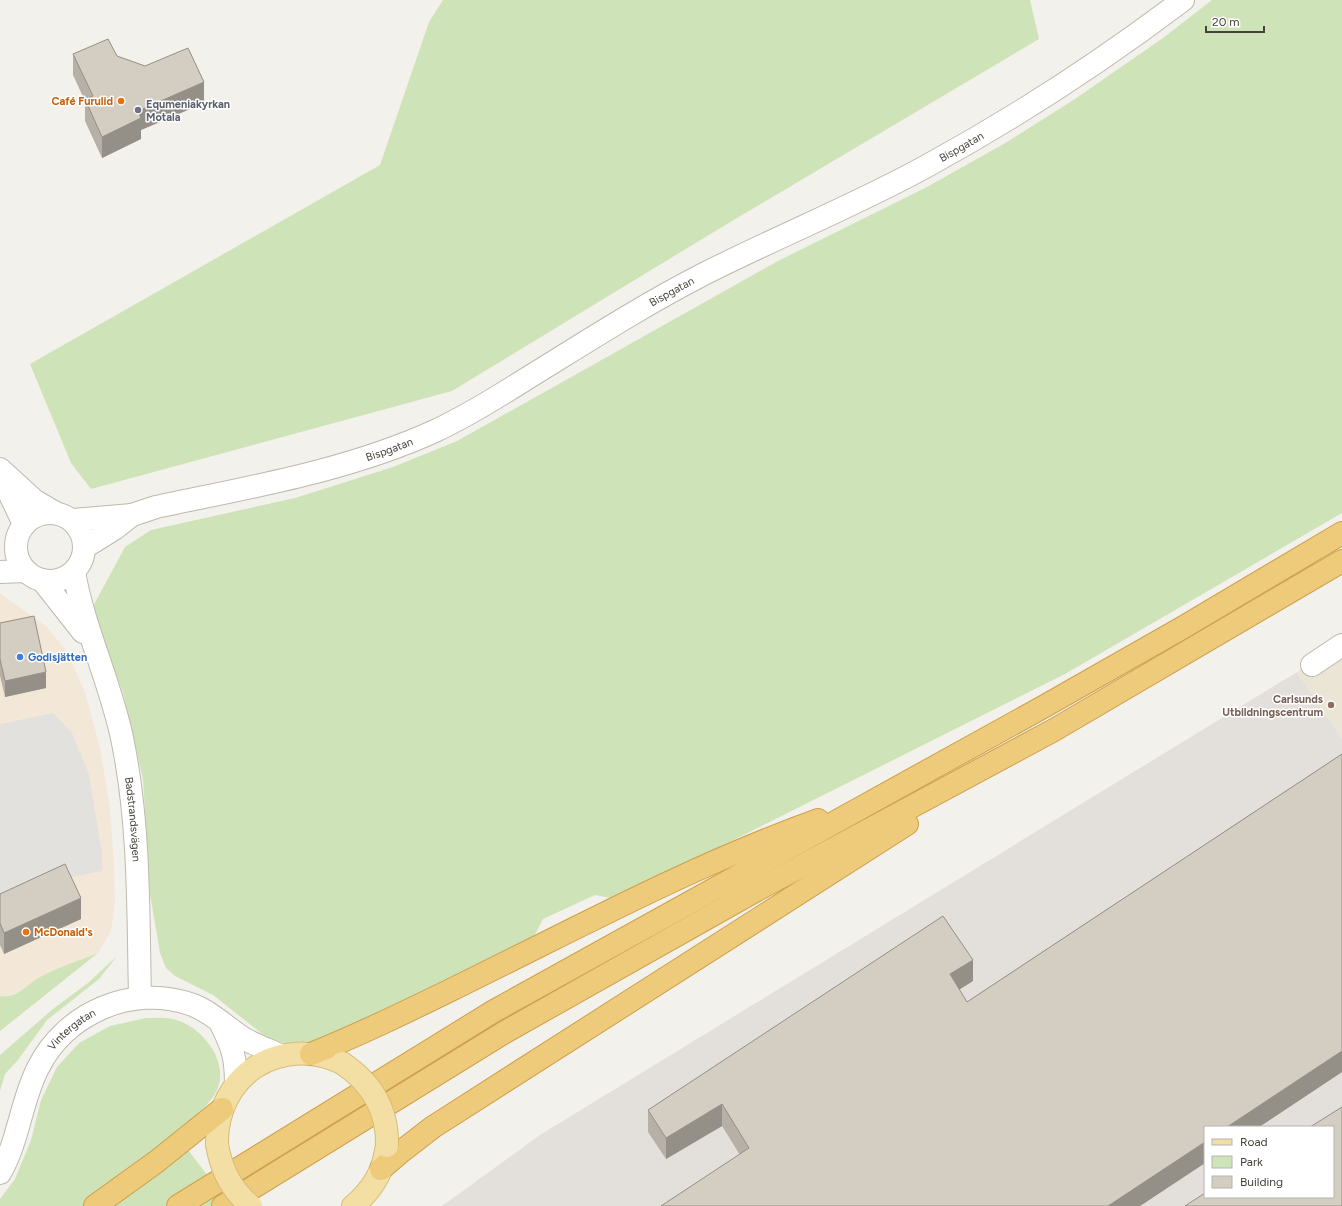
<svg xmlns="http://www.w3.org/2000/svg" width="1342" height="1206" font-family="Figtree,sans-serif">
<style>
.commercial{fill:#f3e8d8}
.industrial{fill:#e3e0dc;fill-rule:evenodd}
.education{fill:#ebe5d6}
.green{fill:#cfe3b8}
.parking{fill:#e3e1de}
.lines{fill:none;stroke-linecap:round;stroke-linejoin:round}
.minor-casing{stroke:#beb9ae;stroke-width:24}
.major-casing{stroke:#d7bc75;stroke-width:24}
.highway-casing{stroke:#cda04b;stroke-width:24}
.minor{stroke:#fff;stroke-width:22}
.major{stroke:#f3dea4;stroke-width:22}
.highway{stroke:#eeca7b;stroke-width:22}
.major-bridge-casing{stroke:#d7bc75;stroke-width:24;stroke-linecap:butt}
.major-bridge{stroke:#f3dea4;stroke-width:22}
.wall{fill:#b6b0a6}
.shaded-wall{fill:#949087}
.building{fill:#d4cdc1;stroke:#949087}
.food-dot{fill:#e8710a;stroke:#fff;stroke-width:1.5}
.worship-dot{fill:#6b7280;stroke:#fff;stroke-width:1.5}
.shop-dot{fill:#3f7fe0;stroke:#fff;stroke-width:1.5}
.education-dot{fill:#8d6e63;stroke:#fff;stroke-width:1.5}
.labels{text-anchor:middle;dominant-baseline:central;stroke-width:3;stroke-linejoin:round;paint-order:stroke}
.food-label{font-size:11px;font-weight:bold;fill:#c56008;stroke:#fff;text-anchor:end}
.worship-label{font-size:11px;font-weight:bold;fill:#5b616d;stroke:#fff;text-anchor:start}
.street-label{font-size:11px;fill:#474239;stroke:#fff}
.shop-label{font-size:11px;font-weight:bold;fill:#366cbe;stroke:#fff;text-anchor:start}
.education-label{font-size:11px;font-weight:bold;fill:#785e54;stroke:#fff;text-anchor:end}
</style>
<rect width="100%" height="100%" fill="#f3f1eb"/>
<polygon class="commercial" points="0,593 47,627 67,652 85,692 100,748 110,809 114,866 115,902 111,931 98,953 40,977 23,991 6,997 0,996"/>
<path class="industrial" d="M1297 672 1342 739V1206H442L540 1135ZM1205 1127H1333V1197H1205Z"/>
<polygon class="education" points="1342,642 1342,739 1297,672"/>
<g class="green">
<polygon points="443,0 1030,0 1039,39 722,227 452,391 91,489 71,463 30,364 380,165 429,22"/>
<polygon points="1212,0 1342,0 1342,513 1065,674 616,899 595,895 543,919 532,940 341,1033 316,1042 295,1044 278,1042 261,1033 213,995 175,976 166,968 160,953 150,894 143,779 123,693 91,610 125,547 151,530 295,498 393,467 457,441 778,261 927,187 1007,142 1075,99 1163,38"/>
<path d="M98 953 0 1031V996C18 999 27 984 40 977 58 967 79 961 98 953Z"/>
<polygon points="117,956 99,979 47,1020 18,1060 5,1074 0,1091 0,1055 53,1009 88,983"/>
<path d="M146 1018C154 1018 165 1017 173 1019 204 1026 235 1068 213 1097 204 1110 187 1123 175 1133L231 1206H0V1199L15 1179 31 1140 41 1100 57 1067 79 1043 110 1026Z"/>
</g>
<polygon class="parking" points="53,713 72,733 89,774 102,853 102,871 52,881 0,895 0,724"/>
<g class="lines">
<defs>
<g id="minor">
<polyline points="0,469 35,501 54,512"/>
<polyline points="1,476 24,524"/>
<circle cx="50" cy="547" r="34"/>
<path id="s1" d="M73 520 132 515 156 507C250 487 347 471 435 431 467 416 496 398 526 379 583 344 640 307 700 276 774 238 852 207 925 167 1015 118 1101 62 1183 0"/>
<polyline points="85,547 114,529 132,515"/>
<polyline points="0,572 26,571"/>
<path id="s2" d="M74 572C84 629 110 681 122 738 140 824 138 910 140 998"/>
<polyline points="42,580 83,632"/>
<polyline points="1312,665 1342,645"/>
<path d="M221 1024C233 1048 236 1058 236 1085"/>
<path id="s3" d="M0 1173C19 1140 21 1101 38 1068 65 1013 132 984 190 1004 209 1010 226 1027 243 1038 255 1045 269 1050 282 1056"/>
</g>
<g id="major">
<path d="M217 1144C216 1075 280 1034 342 1063"/>
<path d="M353 1206C370 1192 383 1173 386 1150"/>
</g>
<g id="highway">
<path d="M311 1054C364 1033 414 1008 465 983 581 926 696 864 818 820"/>
<polyline points="381,1169 402,1151 433,1127 907,824"/>
<polyline points="95,1206 156,1162 222,1109"/>
<polyline points="178,1206 494,1011 1043,707 1182,628 1342,533"/>
<polyline points="223,1206 505,1032 755,891 1054,730 1342,561"/>
</g>
</defs>
<use href="#minor" class="minor-casing"/>
<use href="#major" class="major-casing"/>
<use href="#highway" class="highway-casing"/>
<use href="#minor" class="minor"/>
<use href="#major" class="major"/>
<use href="#highway" class="highway"/>
<defs>
<g id="major-bridge">
<path d="M342 1063C372 1083 388 1110 387 1146"/>
<path d="M217 1144C221 1170 231 1190 251 1206"/>
</g>
</defs>
<use href="#major-bridge" class="major-bridge-casing"/>
<use href="#major-bridge" class="major-bridge"/>
</g>
<g class="wall">
<polygon points="73,54 117,56 204,103 141,130 141,139 102,158 85,121 85,101 73,75"/>
<polygon points="0,623 46,688 5,697 0,676"/>
<polygon points="1342,754 1342,1072 1259,1127 1205,1127 1205,1163 1140,1206 661,1206 740,1155 722,1126 666,1159 648,1132 648,1110 973,981 959,990 967,1002"/>
<polygon points="0,894 81,919 4,954 0,945"/>
</g>
<g class="shaded-wall">
<polygon points="204,82 204,103 141,130 141,139 102,158 102,137 138,111"/>
<polygon points="46,672 46,688 5,697 5,681"/>
<polygon points="81,898 81,919 4,954 4,933"/>
<polygon points="973,960 973,981 950,995 950,974"/>
<polygon points="1342,1051 1342,1072 1259,1127 1227,1127"/>
<polygon points="722,1104 722,1126 666,1159 666,1138"/>
<polygon points="1205,1142 1205,1163 1140,1206 1108,1206"/>
</g>
<g class="building">
<polygon points="108,39 117,56 145,66 188,48 204,82 138,111 141,118 102,137 85,99 93,96 73,54"/>
<polygon points="34,616 46,672 5,681 0,659 0,623"/>
<polygon points="1342,754 1342,1051 1227,1127 1205,1127 1205,1142 1108,1206 661,1206 749,1148 722,1104 666,1138 648,1110 943,916 973,960 950,974 967,1002"/>
<polygon points="65,864 81,898 4,933 0,923 0,894"/>
<polygon points="1342,1107 1342,1206 1185,1206 1205,1193 1205,1197 1333,1197 1333,1127 1310,1127"/>
</g>
<g class="food-dot">
<circle cx="121" cy="101" r="4"/>
<circle cx="26" cy="932" r="4"/>
</g>
<circle class="worship-dot" cx="138" cy="110" r="4"/>
<circle class="shop-dot" cx="20" cy="657" r="4"/>
<circle class="education-dot" cx="1331" cy="705" r="4"/>
<g class="labels">
<g class="food-label">
<text x="113" y="101">Café Furulid</text>
<text x="34" y="932" text-anchor="start">McDonald's</text>
</g>
<g class="worship-label">
<text x="146" y="104">Equmeniakyrkan<tspan x="146" dy="13">Motala</tspan></text>
</g>
<g class="street-label">
<text stroke="none"><textPath href="#s1" startOffset="973">Bispgatan</textPath></text>
<text stroke="none"><textPath href="#s1" startOffset="649">Bispgatan</textPath></text>
<text stroke="none"><textPath href="#s1" startOffset="325">Bispgatan</textPath></text>
<text stroke="none"><textPath href="#s2" startOffset="255">Badstrandsvägen</textPath></text>
<text stroke="none"><textPath href="#s3" startOffset="164">Vintergatan</textPath></text>
</g>
<g class="shop-label">
<text x="28" y="657">Godisjätten</text>
</g>
<g class="education-label">
<text x="1323" y="699">Carlsunds<tspan x="1323" dy="13">Utbildningscentrum</tspan></text>
</g>
</g>
<rect x="1204" y="1126" width="130" height="72" fill="#ffffff" stroke="#b5b3b0"/>
<rect x="1212" y="1139" width="20" height="6" fill="#f3dea4" stroke="#b5b3b0"/>
<text x="1240" y="1146" font-size="12" fill="#474239">Road</text>
<rect x="1212" y="1156" width="20" height="12" fill="#cfe3b8" stroke="#b5b3b0"/>
<text x="1240" y="1166" font-size="12" fill="#474239">Park</text>
<rect x="1212" y="1176" width="20" height="12" fill="#d4cdc1" stroke="#b5b3b0"/>
<text x="1240" y="1186" font-size="12" fill="#474239">Building</text>
<path d="M1206 26v6h58v-6" fill="none" stroke="#474239" stroke-width="2"/>
<text x="1212" y="26" font-size="12" fill="#474239" stroke="#ffffff" stroke-width="3" paint-order="stroke">20 m</text>
</svg>
